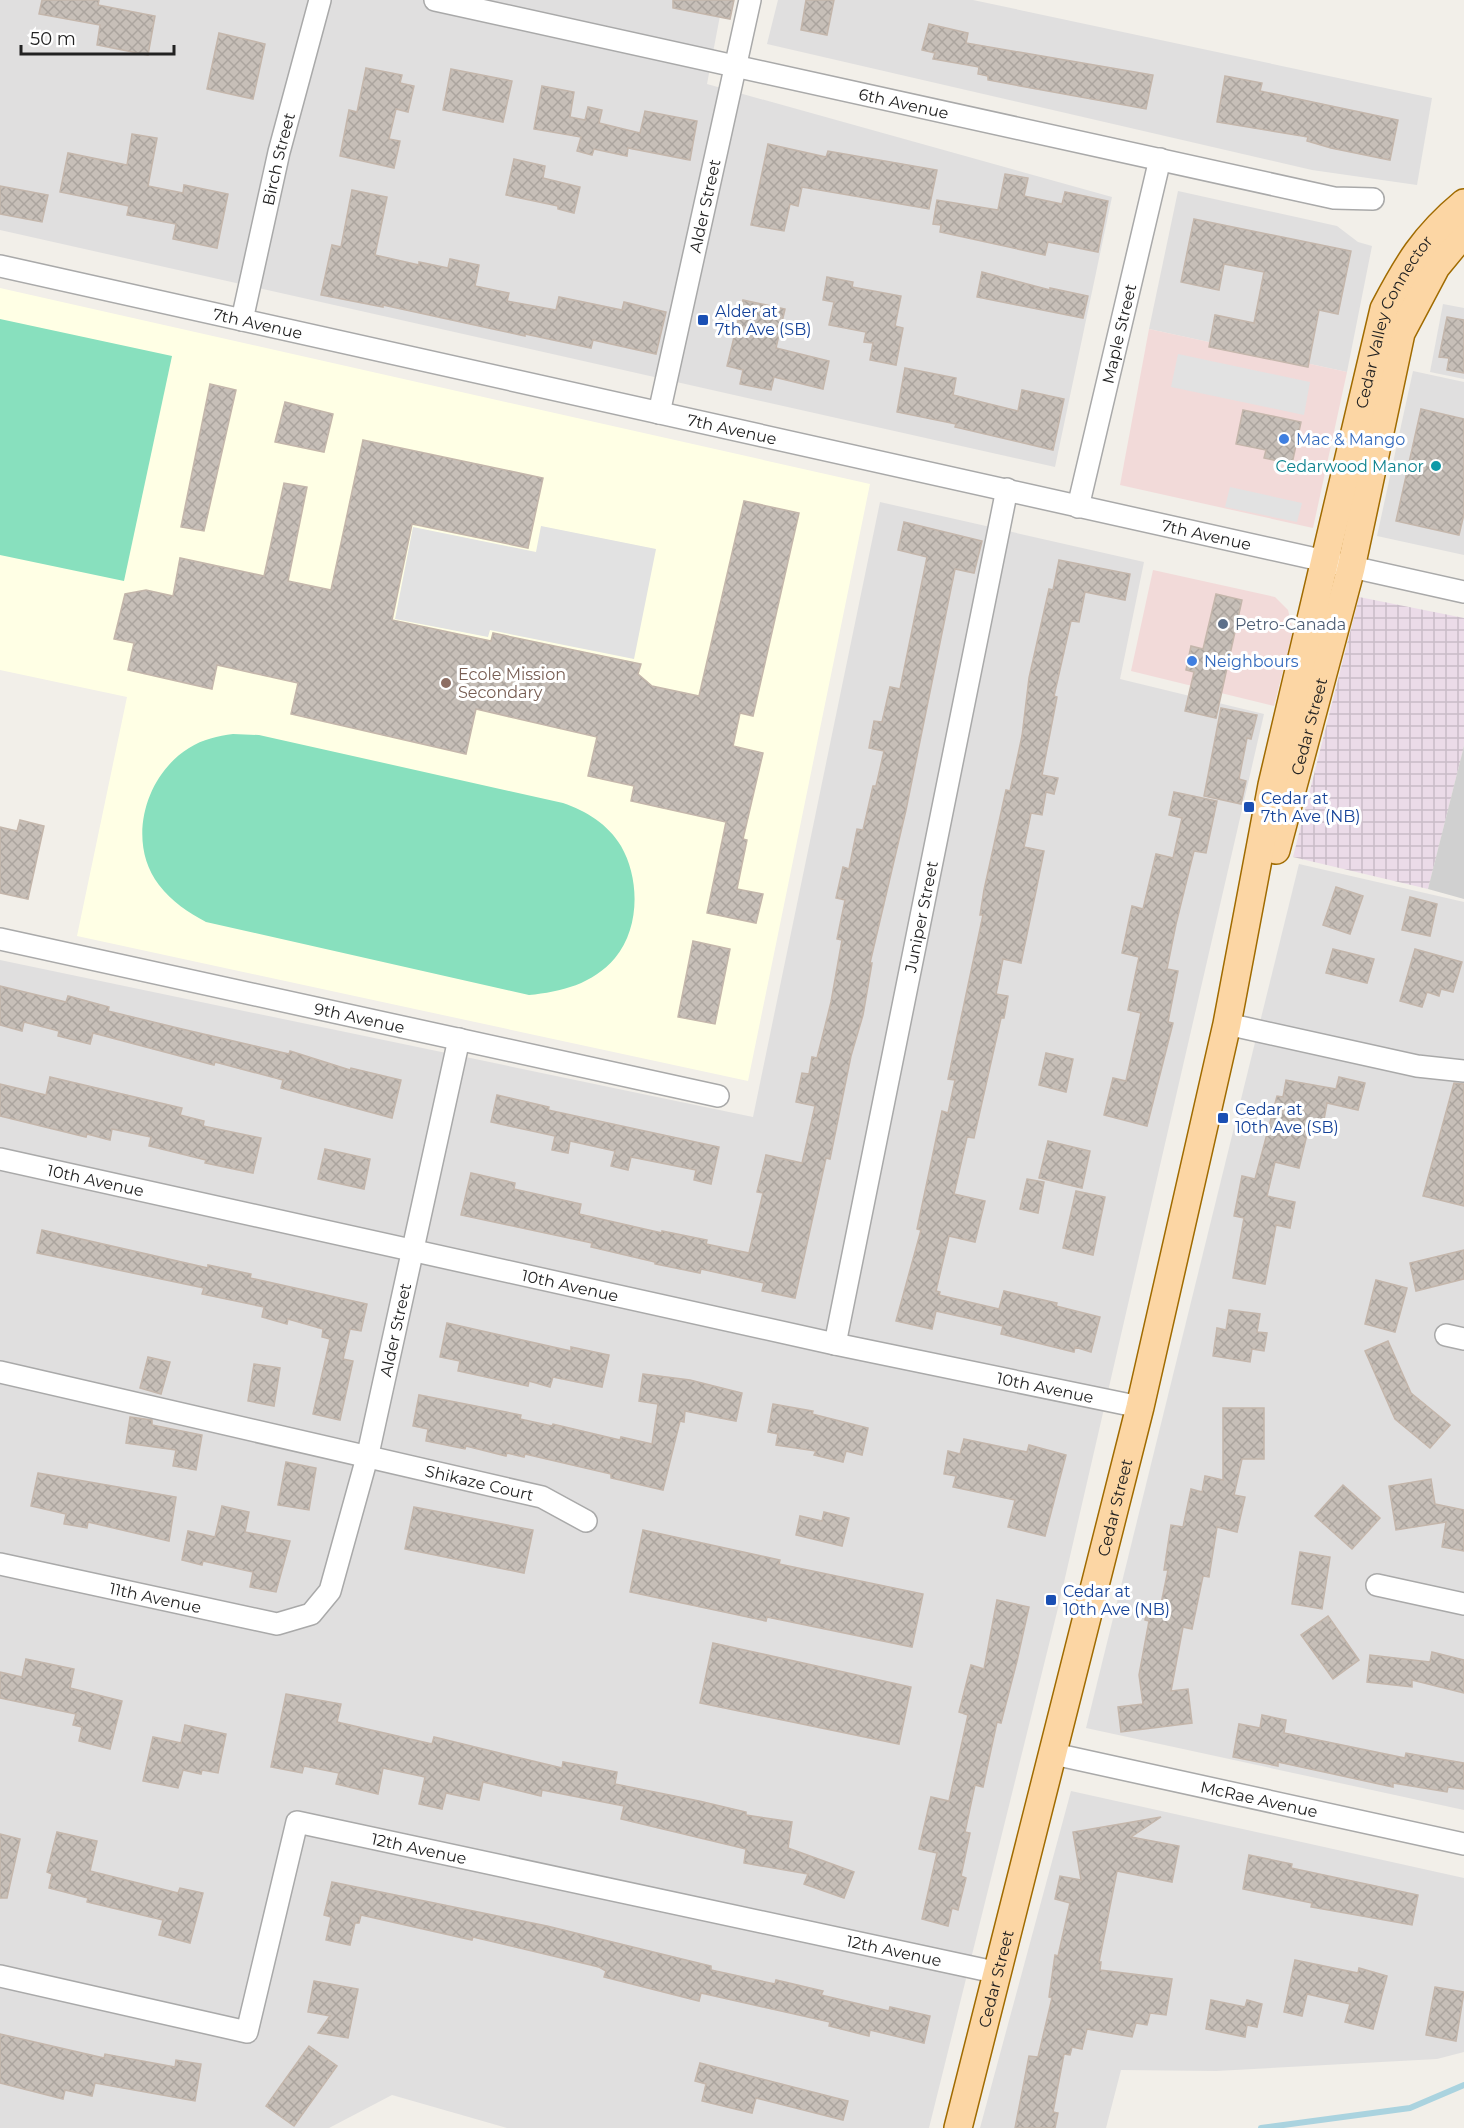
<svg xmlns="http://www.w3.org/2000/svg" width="1464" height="2128" font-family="Montserrat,sans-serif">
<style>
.residential{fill:#e0dfdf}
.commercial{fill:#f2dad9}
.industrial{fill:url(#industrial-grid)}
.education{fill:#ffffe5}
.religious{fill:#d0d0d0}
.pitch{fill:#88e0be}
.parking{fill:#e2e2e2}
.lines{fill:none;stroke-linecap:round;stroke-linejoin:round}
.stream{stroke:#aad3df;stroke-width:6}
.building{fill:url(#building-cross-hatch);stroke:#c4b6ab;stroke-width:1.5}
.minor-casing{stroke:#a9a9a9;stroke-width:24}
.major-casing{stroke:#a06b00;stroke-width:30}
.minor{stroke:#fff;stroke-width:21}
.major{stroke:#fcd6a4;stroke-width:27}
.transit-dot{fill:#1a4fb4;stroke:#fff;stroke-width:2}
.shop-dot{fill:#3f7fe0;stroke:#fff;stroke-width:2}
.culture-dot{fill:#0f9aa8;stroke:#fff;stroke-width:2}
.service-dot{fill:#5c6f8a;stroke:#fff;stroke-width:2}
.education-dot{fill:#8d6e63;stroke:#fff;stroke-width:2}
.labels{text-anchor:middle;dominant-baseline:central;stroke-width:6;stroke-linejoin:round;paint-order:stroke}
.street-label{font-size:16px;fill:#222;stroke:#fff}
.transit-label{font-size:16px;fill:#164399;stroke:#fff;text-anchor:start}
.shop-label{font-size:16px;fill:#366cbe;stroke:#fff;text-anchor:start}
.culture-label{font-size:16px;fill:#0d838f;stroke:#fff;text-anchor:end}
.service-label{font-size:16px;fill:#4e5e75;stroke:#fff;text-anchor:start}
.education-label{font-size:16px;fill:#785e54;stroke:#fff;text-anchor:start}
</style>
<defs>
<pattern id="industrial-grid" width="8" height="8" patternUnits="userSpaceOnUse" patternTransform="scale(1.5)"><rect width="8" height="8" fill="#ebdbe8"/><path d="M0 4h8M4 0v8" fill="none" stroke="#c9bcc7"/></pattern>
<pattern id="building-cross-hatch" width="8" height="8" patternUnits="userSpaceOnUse" patternTransform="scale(1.5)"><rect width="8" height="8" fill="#c7bfb8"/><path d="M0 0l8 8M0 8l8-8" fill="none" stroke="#aba49e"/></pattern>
</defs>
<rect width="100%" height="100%" fill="#f2efe9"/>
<g class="residential">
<polygon points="0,0 723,0 707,84 1112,197 1055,467 0,230"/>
<polygon points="778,0 973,0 1432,98 1417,185 1312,170 767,44"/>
<polygon points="1178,191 1337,226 1358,242 1372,246 1347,372 1149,329"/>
<polygon points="1443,304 1464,308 1464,379 1430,372"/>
<polygon points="1413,371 1464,382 1464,555 1377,536"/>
<polygon points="880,502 1144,562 1120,679 1264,714 1059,1604 929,2128 507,2128 392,2095 329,2128 0,2128 0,960 753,1117"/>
<polygon points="1299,864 1464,902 1464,1810 1086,1728"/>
<polygon points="1071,1791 1464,1878 1464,2052 1437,2059 1216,2071 1121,2070 1106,2128 980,2128"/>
</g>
<g class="commercial">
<polygon points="1149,329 1347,372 1313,528 1120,485"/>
<polygon points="1153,570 1275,597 1288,610 1293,631 1274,706 1131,671"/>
</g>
<polygon class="industrial" points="1359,597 1464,618 1464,746 1428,889 1293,857"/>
<polygon class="education" points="0,288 870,484 748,1081 77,936 127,697 0,670"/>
<polygon class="religious" points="1464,746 1464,899 1428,889"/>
<g class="pitch">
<polygon points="0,319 172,356 124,581 0,555"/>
<path d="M233 734 259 735 563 803C586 811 608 824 621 846 640 879 640 928 615 958 593 984 561 992 529 995L206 922C188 912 172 902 159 885 126 842 145 775 189 748 203 739 218 736 233 734Z"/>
</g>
<g class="parking">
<polygon points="1178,354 1310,382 1304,415 1171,387"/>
<polygon points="1230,487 1302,503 1297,522 1225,507"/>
<polygon points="541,526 656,549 634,659 490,630 488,637 395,619 413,527 536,552"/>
</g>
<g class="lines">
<polyline class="stream" points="1261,2128 1410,2108 1464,2085"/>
</g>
<g class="building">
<polygon points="42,0 99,0 98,5 155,16 148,55 97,45 100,25 39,14"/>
<polygon points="673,0 734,0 730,19 673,8"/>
<polygon points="806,0 834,0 827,35 801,30"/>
<polygon points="929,24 968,33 966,43 1153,75 1146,109 988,80 988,76 978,74 979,67 933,59 935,53 922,50"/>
<polygon points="219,33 265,44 253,99 207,89"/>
<polygon points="366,68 402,75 400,83 414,86 408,112 396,109 389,139 400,141 394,168 340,156 349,110 357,112"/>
<polygon points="451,69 512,81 503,122 443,110"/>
<polygon points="1225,76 1262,83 1260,91 1398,120 1390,160 1331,148 1307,141 1308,137 1217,122"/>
<polygon points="542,86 574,92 570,117 585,120 588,107 602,110 599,123 640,133 645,111 697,121 690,160 628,148 627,156 594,149 592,155 577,151 581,137 534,129"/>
<polygon points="132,134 157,138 148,186 183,193 184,185 228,194 217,248 173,239 176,224 127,215 129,206 60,192 68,153 127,165"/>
<polygon points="768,144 826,157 828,151 937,170 929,209 802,187 798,206 790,204 784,231 751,225"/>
<polygon points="514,159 545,166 543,178 580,187 574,213 558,209 558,206 506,195"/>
<polygon points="1005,174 1028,178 1024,196 1062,204 1065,192 1108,201 1098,252 1048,242 1045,255 940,232 941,225 933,224 937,200 998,210"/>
<polygon points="0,186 48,195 42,222 0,214"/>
<polygon points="352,190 387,197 375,255 419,265 419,262 448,268 450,259 479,265 475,286 509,293 507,301 556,310 559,297 622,310 624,302 666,312 656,354 593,340 591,348 525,334 525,336 383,305 383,307 321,295 332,245 341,247"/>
<polygon points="1194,219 1351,251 1338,314 1319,310 1308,367 1209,347 1215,315 1254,323 1264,272 1224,264 1219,290 1181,282"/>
<polygon points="982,272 1050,290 1050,288 1088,296 1083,318 977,297"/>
<polygon points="827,277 853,282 852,287 901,296 895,326 903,328 896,365 870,360 873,343 864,342 866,332 829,325 834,302 823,300"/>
<polygon points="743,300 785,309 776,348 829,361 823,389 774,377 771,390 740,384 743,370 727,366"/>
<polygon points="1447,317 1464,320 1464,373 1447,370 1449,358 1439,357"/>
<polygon points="905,368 956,378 953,395 1018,411 1022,390 1064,399 1053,450 955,427 956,424 897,412"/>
<polygon points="210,384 236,390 204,531 181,527"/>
<polygon points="285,402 333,414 324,452 275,442"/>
<polygon points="1421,409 1464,419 1464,514 1459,535 1396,521"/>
<polygon points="1243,410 1301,422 1292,464 1264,458 1266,450 1236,444"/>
<polygon points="363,440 543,478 528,548 412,524 392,620 491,641 493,633 641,664 638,674 652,686 699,696 744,501 799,513 753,716 740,713 733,746 763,753 743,839 747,840 737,889 763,894 756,923 707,913 726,822 631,801 634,786 588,776 597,737 476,709 466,754 291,714 298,683 217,665 212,689 128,670 134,643 114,639 125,594 146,590 173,596 180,558 264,576 284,483 307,487 288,581 331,590"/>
<polygon points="904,522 982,541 974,573 955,569 906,810 870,963 872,963 863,1015 851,1056 830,1159 826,1158 795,1298 762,1291 764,1283 701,1269 700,1273 655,1264 655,1262 591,1247 592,1243 461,1215 471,1173 515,1183 514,1189 581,1204 579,1214 662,1233 662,1231 707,1240 706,1244 749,1253 763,1193 757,1192 766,1155 802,1163 815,1106 796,1102 802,1073 809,1074 812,1057 817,1058 831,1002 842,940 837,939 845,900 836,898 843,867 849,869 857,829 863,830 873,786 876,786 884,751 869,748 874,721 882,722 890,687 900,689 927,557 898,550"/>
<polygon points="1059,560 1130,574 1125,600 1085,592 1079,622 1071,621 1054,696 1057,697 1042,775 1058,778 1054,794 1046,792 1042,815 1031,813 1024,847 1044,851 1036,891 1021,963 1003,959 996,994 1008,996 1004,1018 1001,1018 974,1138 967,1137 954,1194 985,1201 975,1242 949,1236 936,1291 940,1292 939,1295 999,1309 1004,1291 1057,1303 1056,1306 1100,1317 1091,1352 1075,1347 1074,1352 1001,1334 1003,1326 936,1311 932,1329 896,1321 921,1230 917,1229 942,1111 948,1113 955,1080 948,1079 983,915 980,915 984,890 1006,790 1010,791 1022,736 1029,678 1049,589 1053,590"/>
<polygon points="1216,594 1242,600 1216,718 1185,711 1194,672 1186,670 1191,646 1203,649"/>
<polygon points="1221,708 1257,715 1251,739 1247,738 1239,779 1246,781 1241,804 1204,796"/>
<polygon points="1174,792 1217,801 1206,853 1194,851 1176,924 1167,969 1178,971 1168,1022 1173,1023 1147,1126 1104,1115 1113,1078 1126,1081 1141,1013 1128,1010 1139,957 1122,953 1132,906 1143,909 1156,854 1173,858 1182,818 1169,815"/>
<polygon points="20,820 44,826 28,899 0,893 0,827 17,831"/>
<polygon points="1336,887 1363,896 1350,934 1323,925"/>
<polygon points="1410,897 1437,904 1430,936 1402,930"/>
<polygon points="693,941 730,949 715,1024 678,1017"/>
<polygon points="1333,949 1374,959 1367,983 1326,973"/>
<polygon points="1415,949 1462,962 1453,992 1441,989 1439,996 1427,992 1422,1007 1400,1001"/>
<polygon points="0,986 66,1002 68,996 109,1007 108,1011 182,1029 289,1054 290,1051 350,1070 351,1068 401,1080 392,1118 281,1088 283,1080 215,1062 214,1065 93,1033 90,1044 58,1036 59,1031 24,1022 22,1031 0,1025"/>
<polygon points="1046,1053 1073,1059 1066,1092 1039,1085"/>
<polygon points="50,1077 182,1108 180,1115 204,1121 203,1126 261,1138 253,1173 205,1163 206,1160 149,1146 151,1137 112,1129 110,1140 87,1134 86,1137 0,1116 0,1084 46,1095"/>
<polygon points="1339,1077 1365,1083 1358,1110 1327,1103 1323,1125 1310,1122 1299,1168 1275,1162 1267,1196 1295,1202 1290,1228 1276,1225 1265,1284 1233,1278 1244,1218 1234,1216 1242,1176 1255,1179 1277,1096 1283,1097 1286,1080 1336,1089"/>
<polygon points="1454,1083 1464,1084 1464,1206 1423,1196"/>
<polygon points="497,1095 549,1107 548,1110 719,1147 711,1184 694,1180 696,1170 631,1157 628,1170 611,1166 615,1151 570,1141 568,1153 552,1150 555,1136 491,1122"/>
<polygon points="1048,1141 1090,1151 1082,1188 1039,1178"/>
<polygon points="325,1149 370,1159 364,1189 318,1179"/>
<polygon points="1027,1179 1044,1182 1038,1213 1020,1209"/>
<polygon points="1076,1191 1105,1197 1093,1255 1063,1248"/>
<polygon points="42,1230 208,1268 208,1265 251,1274 250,1278 367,1304 361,1331 350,1329 343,1359 353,1361 340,1420 313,1414 330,1339 322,1337 323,1329 288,1319 287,1324 262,1317 264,1307 202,1294 204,1288 37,1253"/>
<polygon points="1464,1250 1464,1279 1416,1291 1410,1263"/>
<polygon points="1376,1280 1407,1288 1395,1332 1365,1324"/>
<polygon points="1229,1310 1260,1314 1257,1332 1267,1333 1264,1351 1252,1349 1250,1362 1213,1356 1217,1328 1226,1330"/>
<polygon points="447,1323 571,1351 571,1347 609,1355 602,1387 553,1377 550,1387 529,1381 528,1386 458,1371 460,1361 440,1357"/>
<polygon points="1388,1341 1411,1393 1450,1425 1430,1448 1395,1419 1365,1351"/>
<polygon points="148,1357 170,1362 161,1394 140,1388"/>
<polygon points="254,1364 280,1368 274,1406 248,1401"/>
<polygon points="643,1374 690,1380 742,1393 736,1421 685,1411 684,1422 680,1421 663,1490 611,1478 611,1474 525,1454 524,1457 507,1453 506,1456 466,1446 465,1449 426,1441 428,1429 413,1426 419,1395 521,1415 520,1419 552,1426 553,1424 620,1440 621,1437 652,1444 658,1404 639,1401"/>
<polygon points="773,1404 813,1411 812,1414 868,1428 862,1455 846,1451 843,1462 814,1455 816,1451 776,1445 778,1434 768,1432"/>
<polygon points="1223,1408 1264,1408 1264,1459 1242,1459 1234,1495 1245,1497 1237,1532 1217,1527 1209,1577 1203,1576 1192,1629 1183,1627 1171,1691 1188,1689 1192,1723 1121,1732 1118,1707 1143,1704 1139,1675 1149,1621 1145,1620 1149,1601 1161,1604 1168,1570 1164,1570 1171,1525 1183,1527 1191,1489 1202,1492 1205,1476 1223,1480"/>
<polygon points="130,1417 152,1420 152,1425 202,1435 196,1470 173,1466 176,1450 126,1443"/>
<polygon points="964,1439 1027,1452 1029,1445 1066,1455 1045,1536 1008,1527 1015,1500 953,1487 956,1476 944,1474 948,1451 960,1454"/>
<polygon points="286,1462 316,1468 309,1510 278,1505"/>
<polygon points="38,1473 176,1497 169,1541 88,1522 87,1528 64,1524 66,1514 31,1506"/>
<polygon points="1431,1479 1435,1504 1464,1510 1464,1551 1442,1547 1446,1522 1396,1530 1389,1486"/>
<polygon points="1343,1485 1380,1518 1352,1549 1315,1516"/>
<polygon points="222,1506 249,1512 245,1532 290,1541 276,1592 250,1587 253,1572 203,1561 202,1565 182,1560 188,1531 215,1537"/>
<polygon points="414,1507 533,1530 524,1573 405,1549"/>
<polygon points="824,1512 849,1518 842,1546 796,1535 800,1516 822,1521"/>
<polygon points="643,1530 780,1560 779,1564 923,1594 912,1647 767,1617 766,1621 630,1592"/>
<polygon points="1300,1552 1330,1557 1322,1609 1292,1604"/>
<polygon points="997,1600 1029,1607 1017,1661 1001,1723 997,1722 983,1787 975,1785 965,1832 970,1833 961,1876 966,1878 958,1910 952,1908 948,1926 922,1919 937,1853 919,1849 931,1797 949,1801 968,1715 959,1712 971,1665 984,1669"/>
<polygon points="1328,1616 1359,1660 1333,1679 1301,1635"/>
<polygon points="713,1643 911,1687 899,1744 700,1703"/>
<polygon points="1432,1652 1464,1660 1464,1693 1412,1680 1412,1687 1367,1682 1370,1655 1430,1662"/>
<polygon points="26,1659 74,1669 70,1688 122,1701 110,1749 79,1741 82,1727 73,1725 76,1714 0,1698 0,1672 22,1677"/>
<polygon points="286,1694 341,1704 337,1722 432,1744 434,1737 562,1768 563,1762 617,1772 615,1784 699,1801 746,1812 746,1815 792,1822 788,1848 854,1872 844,1898 804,1884 808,1874 744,1863 746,1849 621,1819 624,1806 542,1790 541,1796 483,1782 479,1800 446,1793 442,1809 419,1804 425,1777 383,1768 378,1794 336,1784 339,1773 304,1766 302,1773 271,1767"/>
<polygon points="1262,1715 1286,1720 1284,1733 1405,1758 1406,1753 1464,1763 1464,1789 1448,1787 1447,1792 1393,1783 1393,1787 1278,1762 1278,1766 1233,1757 1239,1724 1260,1728"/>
<polygon points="185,1725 226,1734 218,1773 202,1770 201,1774 183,1770 178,1788 143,1781 153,1737 181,1743"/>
<polygon points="1161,1817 1131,1837 1179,1846 1172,1882 1117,1871 1099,1962 1101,1962 1100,1970 1172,1979 1166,2015 1150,2013 1147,2025 1136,2023 1132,2037 1087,2029 1082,2049 1072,2047 1070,2055 1064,2054 1053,2112 1058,2113 1055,2128 1015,2128 1029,2056 1038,2057 1052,1998 1049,1997 1055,1955 1058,1956 1070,1903 1055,1899 1060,1876 1081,1880 1073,1832"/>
<polygon points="57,1832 97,1841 90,1871 178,1893 180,1888 203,1893 190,1943 159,1935 163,1920 87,1902 88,1898 49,1888 52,1874 47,1872"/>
<polygon points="0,1834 20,1839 7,1898 0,1898"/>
<polygon points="1249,1855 1292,1864 1291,1868 1418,1895 1412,1925 1311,1907 1312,1903 1243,1889"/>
<polygon points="332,1882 547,1926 711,1966 711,1970 775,1984 776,1980 823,1991 821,1995 889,2011 890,2007 930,2016 924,2043 870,2030 869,2036 829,2026 830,2022 701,1993 699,2001 604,1977 606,1971 599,1967 473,1937 472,1940 361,1915 359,1923 355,1923 350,1945 326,1940 331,1917 324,1915"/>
<polygon points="1295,1960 1358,1973 1359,1968 1387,1976 1373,2029 1345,2022 1350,2004 1307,1994 1302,2016 1284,2012"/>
<polygon points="314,1981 358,1989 348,2038 318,2033 330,2016 308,2012"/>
<polygon points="1435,1987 1464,1992 1456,2041 1426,2035"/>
<polygon points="1211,2000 1245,2007 1247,2000 1262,2004 1257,2027 1247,2025 1245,2037 1206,2029"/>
<polygon points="0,2034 104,2058 105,2054 175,2067 176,2060 201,2064 195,2101 95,2083 92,2096 65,2090 63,2099 0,2083"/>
<polygon points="309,2046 337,2066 294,2126 266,2106"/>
<polygon points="700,2063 848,2101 843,2120 756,2098 752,2113 702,2101 706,2084 695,2081"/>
</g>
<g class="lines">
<defs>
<g id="minor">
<path id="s1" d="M435 0 1334 198 1373 199"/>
<path id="s2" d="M0 266 1464 592"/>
<path id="s3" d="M242 320 279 152 320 0"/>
<path id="s4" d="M659 413 750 0"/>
<path id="s5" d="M1078 507 1160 159"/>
<path id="s6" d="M0 939 718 1096"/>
<polyline points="1227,1024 1417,1066 1464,1071"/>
<path id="s7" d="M0 1159 835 1344 1140 1407"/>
<polyline points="1446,1335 1464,1339"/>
<path id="s8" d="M835 1344 1007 489"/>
<path id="s9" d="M0 1372 542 1497 586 1521"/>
<path id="s10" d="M0 1564 277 1624 311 1614 330 1591 368 1454 459 1039"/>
<polyline points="1377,1585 1464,1604"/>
<path id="s11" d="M1054 1754 1464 1844"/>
<path id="s12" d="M0 1976 247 2032 297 1822 999 1973"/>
</g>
<g id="major">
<path id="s13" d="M1276 850 1351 568 1401 333 1436 267 1464 233"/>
<path id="s14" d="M958 2128 1140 1407 1227 1024 1272 785 1384 309C1407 265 1424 236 1464 203"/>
</g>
</defs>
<use href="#minor" class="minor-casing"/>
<use href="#major" class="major-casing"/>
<use href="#minor" class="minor"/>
<use href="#major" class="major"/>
</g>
<g class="transit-dot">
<rect x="697" y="314" width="12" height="12" rx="3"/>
<rect x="1243" y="801" width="12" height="12" rx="3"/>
<rect x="1217" y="1112" width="12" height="12" rx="3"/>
<rect x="1045" y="1594" width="12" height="12" rx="3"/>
</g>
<g class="shop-dot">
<circle cx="1284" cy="439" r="6"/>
<circle cx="1192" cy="661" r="6"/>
</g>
<circle class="culture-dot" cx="1436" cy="466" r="6"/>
<circle class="service-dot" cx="1223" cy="624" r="6"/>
<circle class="education-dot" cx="446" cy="683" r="6"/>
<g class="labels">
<g class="street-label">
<text stroke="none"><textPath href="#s1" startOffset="480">6th Avenue</textPath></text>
<text stroke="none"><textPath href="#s3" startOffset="165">Birch Street</textPath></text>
<text stroke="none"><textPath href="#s4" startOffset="212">Alder Street</textPath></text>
<text stroke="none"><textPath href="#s2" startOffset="264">7th Avenue</textPath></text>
<text stroke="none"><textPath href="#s14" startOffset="1860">Cedar Valley Connector</textPath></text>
<text stroke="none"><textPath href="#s5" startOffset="178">Maple Street</textPath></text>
<text stroke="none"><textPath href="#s2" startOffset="750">7th Avenue</textPath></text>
<text stroke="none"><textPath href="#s2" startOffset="1236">7th Avenue</textPath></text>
<text stroke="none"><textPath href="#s13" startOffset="128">Cedar Street</textPath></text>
<text stroke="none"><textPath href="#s8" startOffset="436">Juniper Street</textPath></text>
<text stroke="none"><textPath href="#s6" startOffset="368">9th Avenue</textPath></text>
<text stroke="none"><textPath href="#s7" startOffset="98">10th Avenue</textPath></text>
<text stroke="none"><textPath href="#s7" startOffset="584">10th Avenue</textPath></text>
<text stroke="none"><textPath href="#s10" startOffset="618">Alder Street</textPath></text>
<text stroke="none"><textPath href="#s7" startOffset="1070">10th Avenue</textPath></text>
<text stroke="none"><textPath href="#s9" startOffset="492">Shikaze Court</textPath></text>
<text stroke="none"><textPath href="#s14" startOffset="640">Cedar Street</textPath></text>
<text stroke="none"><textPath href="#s10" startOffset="159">11th Avenue</textPath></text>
<text stroke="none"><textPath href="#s11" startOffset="210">McRae Avenue</textPath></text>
<text stroke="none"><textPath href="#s12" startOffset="594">12th Avenue</textPath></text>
<text stroke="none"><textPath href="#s12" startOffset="1080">12th Avenue</textPath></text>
<text stroke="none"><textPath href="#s14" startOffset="154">Cedar Street</textPath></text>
</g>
<g class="transit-label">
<text x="715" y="311">Alder at<tspan x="715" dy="18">7th Ave (SB)</tspan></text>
<text x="1261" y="798">Cedar at<tspan x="1261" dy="18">7th Ave (NB)</tspan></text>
<text x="1235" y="1109">Cedar at<tspan x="1235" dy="18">10th Ave (SB)</tspan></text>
<text x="1063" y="1591">Cedar at<tspan x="1063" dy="18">10th Ave (NB)</tspan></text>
</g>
<g class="shop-label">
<text x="1296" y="439">Mac &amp; Mango</text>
<text x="1204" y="661">Neighbours</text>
</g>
<g class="culture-label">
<text x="1424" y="466">Cedarwood Manor</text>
</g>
<g class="service-label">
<text x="1235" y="624">Petro-Canada</text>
</g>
<g class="education-label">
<text x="458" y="674">Ecole Mission<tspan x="458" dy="18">Secondary</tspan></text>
</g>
</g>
<path d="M21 45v9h153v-9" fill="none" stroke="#222222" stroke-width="3"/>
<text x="30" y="45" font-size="18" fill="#222222" stroke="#ffffff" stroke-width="4.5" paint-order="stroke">50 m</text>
</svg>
